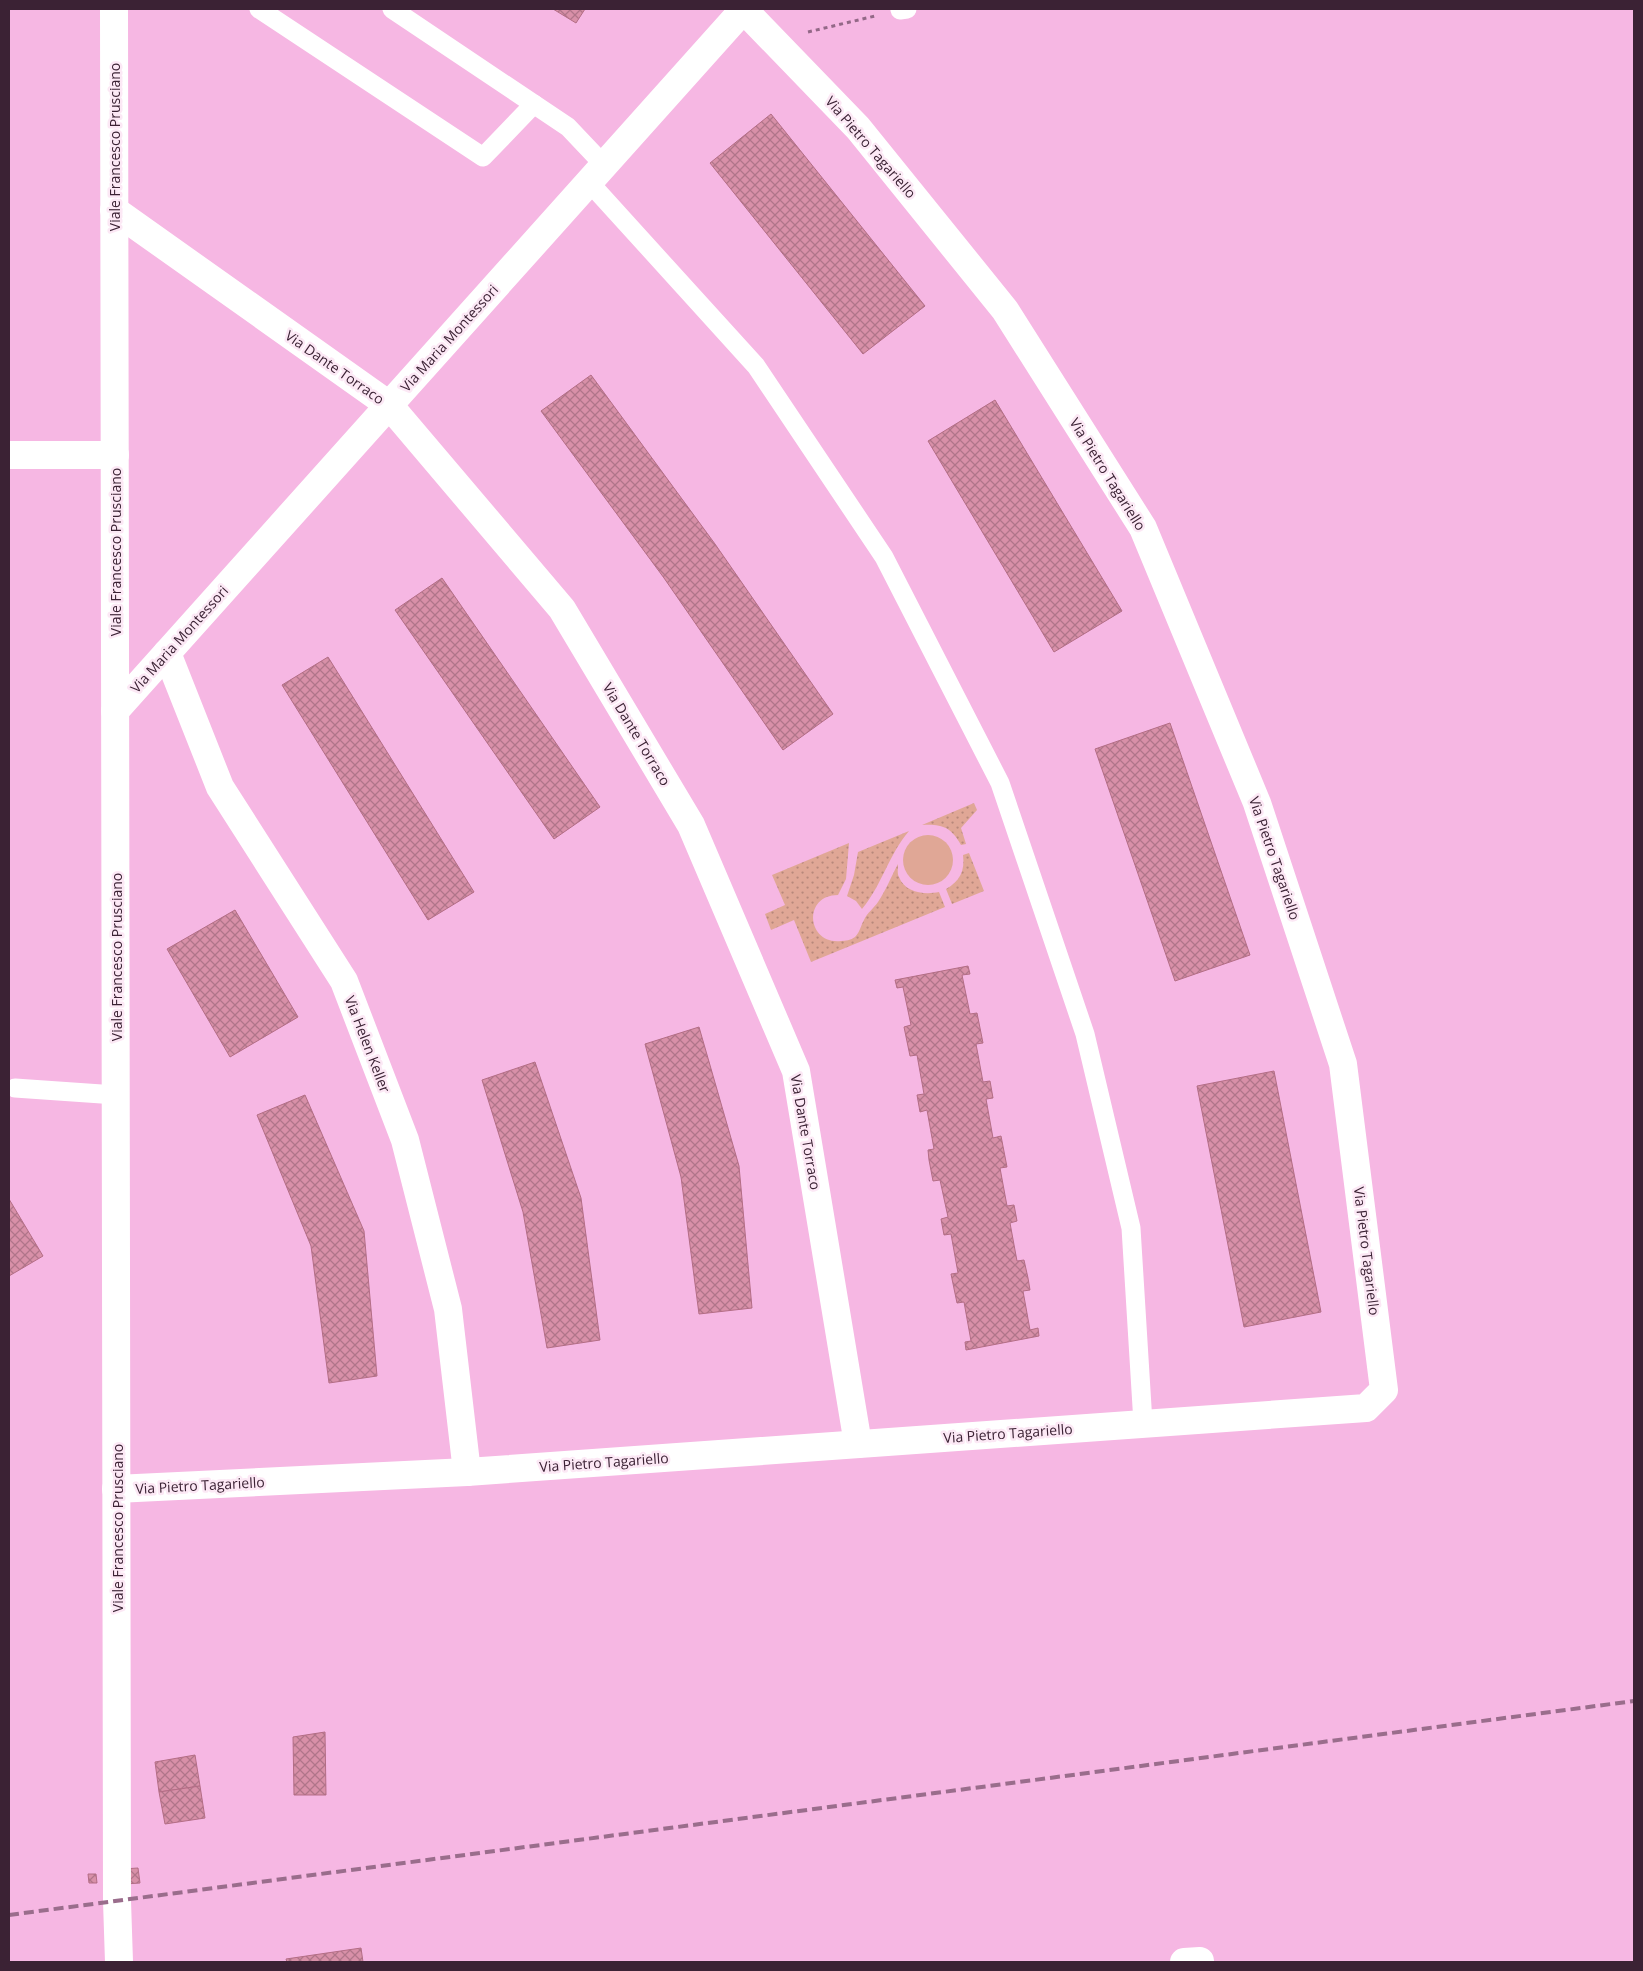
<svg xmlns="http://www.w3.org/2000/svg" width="1643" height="1971" font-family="'Open Sans',sans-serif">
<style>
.grass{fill:url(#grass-dots)}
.green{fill:#e0a796}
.building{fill:url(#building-cross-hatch);stroke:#b36d85}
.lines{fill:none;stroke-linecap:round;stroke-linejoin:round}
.path{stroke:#936887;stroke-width:3;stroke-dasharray:4 4;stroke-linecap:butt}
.service{stroke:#fff;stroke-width:19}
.minor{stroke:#fff;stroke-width:28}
.rail{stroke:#9a6d8c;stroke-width:4;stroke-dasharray:10 5;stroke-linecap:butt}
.labels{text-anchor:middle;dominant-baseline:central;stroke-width:5;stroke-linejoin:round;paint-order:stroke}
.street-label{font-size:14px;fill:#3b2234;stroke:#fce8f5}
</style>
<defs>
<pattern id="grass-dots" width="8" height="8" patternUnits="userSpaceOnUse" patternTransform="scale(1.25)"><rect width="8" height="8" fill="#e0a796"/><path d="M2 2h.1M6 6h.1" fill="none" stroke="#b7887b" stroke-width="1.8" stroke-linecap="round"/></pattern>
<pattern id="building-cross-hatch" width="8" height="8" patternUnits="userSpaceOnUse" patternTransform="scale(1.25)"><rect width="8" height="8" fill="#d890a8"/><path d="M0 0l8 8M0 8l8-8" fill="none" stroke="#b0758a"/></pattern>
</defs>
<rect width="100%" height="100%" fill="#f6b7e3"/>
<g class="grass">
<path d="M974 803 977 810 961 828 966 844 961 845C951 827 942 824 922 825Z"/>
<path d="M909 831C889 854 882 885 862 909L856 901 847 896 854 875 858 852Z"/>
<path d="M849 843 846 879 838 895C802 895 807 945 841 941 845 941 851 940 855 937 860 932 861 925 864 920 867 913 874 908 878 902 886 890 891 877 898 864 898 868 897 874 899 877 905 893 925 895 939 892L945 907 811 962 794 920 771 930 765 914 785 905 772 875Z"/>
<path d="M969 853 984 891 952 904 946 889C960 881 965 871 963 855Z"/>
</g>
<circle class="green" cx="928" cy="860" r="25"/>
<g class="building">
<polygon points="553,9 585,9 576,23"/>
<polygon points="771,114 925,306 863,354 710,163"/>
<polygon points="591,375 715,544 833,714 783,750 664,578 541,411"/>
<polygon points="995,400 1122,611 1054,652 928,441"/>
<polygon points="442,578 600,807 554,839 395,610"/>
<polygon points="328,657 474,892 428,920 282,685"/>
<polygon points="1170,723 1250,955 1175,981 1095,749"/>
<polygon points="235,910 298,1017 230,1057 167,949"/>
<polygon points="968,966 970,974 962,975 970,1014 977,1013 983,1043 976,1044 983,1082 990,1081 993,1098 986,1099 993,1138 1001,1136 1007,1167 1000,1168 1007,1206 1014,1205 1017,1221 1010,1223 1017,1261 1024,1260 1028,1278 1030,1290 1023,1291 1030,1330 1038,1328 1039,1336 966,1350 965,1342 971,1341 964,1302 957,1303 951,1274 958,1273 951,1234 944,1235 941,1219 948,1217 940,1180 933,1181 929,1160 928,1150 934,1149 927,1110 920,1112 917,1095 924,1094 917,1055 910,1056 904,1027 911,1025 903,987 897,988 895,980"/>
<polygon points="699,1027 739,1166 752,1308 699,1314 681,1177 645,1044"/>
<polygon points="535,1062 581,1198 600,1340 547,1348 523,1212 482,1080"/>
<polygon points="1274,1071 1321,1312 1244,1327 1197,1086"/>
<polygon points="305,1095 364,1231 377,1376 329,1383 311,1246 257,1115"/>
<polygon points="9,1199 43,1256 9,1276"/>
<polygon points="325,1732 326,1795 294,1795 293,1737"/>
<polygon points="195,1755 200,1786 159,1792 155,1762"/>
<polygon points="200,1786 205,1818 165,1824 159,1792"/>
<polygon points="138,1868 140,1883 125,1884 123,1869"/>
<polygon points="88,1874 96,1874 97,1883 89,1883"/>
<polygon points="361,1948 363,1962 287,1962 286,1959"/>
</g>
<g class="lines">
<polyline class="path" points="808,32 875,16"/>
<g class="service">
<polyline points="259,9 483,157 534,104"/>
<polyline points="392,9 568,127 604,165"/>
<polyline points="900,10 907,9"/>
<polyline points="589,182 756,366 884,557 1000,783 1085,1034 1131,1228 1143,1423"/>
<polyline points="15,1088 116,1095"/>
</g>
<g class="minor">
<polyline points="114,9 117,1901 119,1962"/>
<polyline points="114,210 389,405 562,609 691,825 796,1071 858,1444"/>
<polyline points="9,455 115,455"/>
<polyline points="167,653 220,787 344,981 405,1140 448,1309 467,1472"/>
<polyline points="115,711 744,9"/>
<polyline points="116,1489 467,1472 1366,1408 1384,1390 1343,1064 1257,803 1143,528 1005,310 858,128 743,9"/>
<polyline points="1184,1962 1200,1961 1200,1962"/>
</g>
<polyline class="rail" points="9,1915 1634,1701"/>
</g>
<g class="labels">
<g class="street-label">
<text transform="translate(114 147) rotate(-90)">Viale Francesco Prusciano</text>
<text transform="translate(871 147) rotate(49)">Via Pietro Tagariello</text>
<text transform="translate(449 338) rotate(-48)">Via Maria Montessori</text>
<text transform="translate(335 367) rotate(35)">Via Dante Torraco</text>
<text transform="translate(1108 474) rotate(58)">Via Pietro Tagariello</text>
<text transform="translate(115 552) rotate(-90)">Viale Francesco Prusciano</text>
<text transform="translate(179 639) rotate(-48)">Via Maria Montessori</text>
<text transform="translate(637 734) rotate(59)">Via Dante Torraco</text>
<text transform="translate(1275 858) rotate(71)">Via Pietro Tagariello</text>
<text transform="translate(116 957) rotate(-90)">Viale Francesco Prusciano</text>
<text transform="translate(368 1044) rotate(69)">Via Helen Keller</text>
<text transform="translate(806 1132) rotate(80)">Via Dante Torraco</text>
<text transform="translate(1367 1251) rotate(83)">Via Pietro Tagariello</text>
<text transform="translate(1008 1433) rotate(-4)">Via Pietro Tagariello</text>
<text transform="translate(604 1462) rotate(-4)">Via Pietro Tagariello</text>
<text transform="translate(200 1485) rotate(-3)">Via Pietro Tagariello</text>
<text transform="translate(117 1528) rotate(-90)">Viale Francesco Prusciano</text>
</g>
</g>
<rect width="1643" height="1971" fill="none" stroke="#3b2234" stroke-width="20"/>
</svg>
